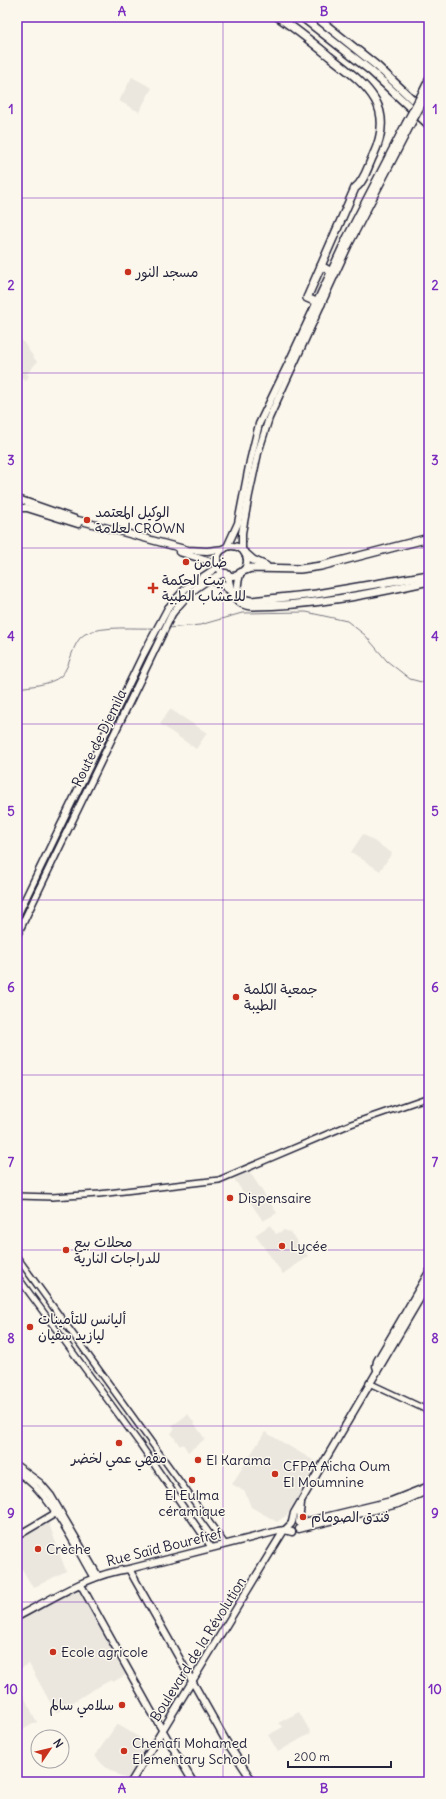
<svg xmlns="http://www.w3.org/2000/svg" width="446" height="1799" font-family="Delius,'Playpen Sans Arabic',sans-serif">
<style>
.built{fill:#ebe7df}
.lines{fill:none;stroke-linecap:round;stroke-linejoin:round}
.stream{stroke:#787681;stroke-width:1}
.minor-casing{stroke:#22223b;stroke-width:8}
.major-casing{stroke:#22223b;stroke-width:9}
.highway-casing{stroke:#22223b;stroke-width:10}
.minor{stroke:#fbf7ec;stroke-width:5}
.major{stroke:#fbf7ec;stroke-width:6}
.highway{stroke:#fbf7ec;stroke-width:7}
.major-bridge-casing{stroke:#22223b;stroke-width:9;stroke-linecap:butt}
.major-bridge{stroke:#fbf7ec;stroke-width:6}
.grid{fill:none;stroke:#7b2cbf;stroke-width:1;stroke-opacity:0.55}
.poi-dot{fill:#c8321e;stroke:#fbf7ec;stroke-width:1.5}
.labels{text-anchor:middle;dominant-baseline:central;stroke-width:3;stroke-linejoin:round;paint-order:stroke}
.poi-label{font-size:14px;fill:#22223b;stroke:#fbf7ec;text-anchor:start}
.street-label{font-size:14px;fill:#22223b;stroke:#fbf7ec}
.neatline{fill:none;stroke:#7b2cbf;stroke-width:1.5}
.grid-label{font-size:13px;text-anchor:middle;font-weight:bold;fill:#7b2cbf}
</style>
<rect width="100%" height="100%" fill="#fbf7ec"/>
<filter id="ink" filterUnits="userSpaceOnUse"><feTurbulence type="fractalNoise" baseFrequency=".025" numOctaves="2"/><feDisplacementMap in="SourceGraphic" scale="8" xChannelSelector="R" yChannelSelector="G"/><feConvolveMatrix kernelMatrix="1 2 1 2 8 2 1 2 1" color-interpolation-filters="sRGB"/></filter>
<g filter="url(#ink)">
<g class="built">
<polygon points="132,77 152,88 139,112 119,101"/>
<polygon points="21,339 37,362 27,374 29,376 26,381 17,375 17,345"/>
<polygon points="170,709 207,733 196,749 160,724"/>
<polygon points="363,834 392,853 380,871 351,852"/>
<polygon points="249,1171 277,1213 263,1221 234,1179"/>
<polygon points="270,1225 276,1234 284,1230 290,1232 308,1256 283,1274 255,1235"/>
<polygon points="188,1414 205,1439 188,1452 183,1444 180,1446 171,1433 175,1429 172,1426"/>
<polygon points="265,1432 318,1463 287,1515 277,1522 251,1507 245,1492 232,1484"/>
<polygon points="48,1521 66,1571 33,1588 17,1560 17,1538"/>
<polygon points="80,1587 129,1673 113,1682 111,1680 89,1692 56,1713 29,1664 17,1670 17,1618"/>
<polygon points="20,1689 37,1722 17,1732 17,1690"/>
<polygon points="299,1712 311,1733 278,1752 268,1735 283,1727 278,1723"/>
<polygon points="117,1724 152,1745 129,1781 103,1765 95,1756"/>
</g>
<g class="lines">
<g class="stream">
<polyline points="168,628 200,625 242,613 306,612 347,621 365,635 387,661 410,679 429,684"/>
<path d="M17 688C31 686 50 685 61 676 72 665 71 642 85 634 103 625 136 629 155 628"/>
</g>
<defs>
<g id="minor">
<polyline points="17,1196 52,1197 99,1194 219,1180 351,1124 429,1097"/>
<polyline points="17,1257 225,1544"/>
<polyline points="17,1276 140,1444 211,1547"/>
<polyline points="369,1383 429,1411"/>
</g>
<g id="major">
<polyline points="421,95 429,79"/>
<polyline points="425,98 429,91"/>
<polyline points="18,499 78,520 188,550 207,551 224,549"/>
<polyline points="18,508 27,508 78,524"/>
<circle cx="232" cy="561" r="15"/>
<polyline points="227,547 238,523 250,461 259,424 288,364 347,237 406,123"/>
<polyline points="242,549 242,533 249,495 258,453 269,418 348,246 410,126"/>
<polyline points="179,552 218,564"/>
<polyline points="17,916 143,655 168,608 186,588 219,566"/>
<path d="M17 935 172 614C186 595 203 579 226 573"/>
<polyline points="377,1369 376,1366 377,1361 429,1272"/>
<polyline points="17,1466 40,1483 51,1496 98,1576"/>
<path d="M17 1472C52 1493 73 1543 94 1578"/>
<polyline points="292,1522 294,1513 429,1283"/>
<polyline points="299,1522 301,1503"/>
<polyline points="300,1523 391,1501 429,1486"/>
<polyline points="299,1529 398,1504 429,1490"/>
<polyline points="17,1536 56,1513"/>
<polyline points="129,1569 226,1741 253,1782"/>
<polyline points="81,1585 150,1709 193,1782"/>
<path d="M17 1617C52 1599 89 1574 129 1569L278 1531 285 1530 292 1532"/>
<polyline points="131,1782 267,1558 283,1532 291,1524"/>
</g>
<g id="highway">
<path d="M278 17C296 29 312 42 329 56 366 85 397 105 373 156 368 166 364 182 355 188L307 298 321 304"/>
<polyline points="302,17 371,71 429,125"/>
<polyline points="316,17 377,66 429,115"/>
<polyline points="321,266 330,271"/>
<polyline points="245,553 253,560 266,566"/>
<polyline points="243,571 251,568 300,569 321,566 429,538"/>
<path d="M240 573C237 583 235 591 242 599L251 601 316 594 429 575"/>
<path d="M228 575C229 590 234 605 252 606 311 606 371 594 429 581"/>
<polyline points="210,579 222,584 231,591"/>
</g>
</defs>
<use href="#minor" class="minor-casing"/>
<use href="#major" class="major-casing"/>
<use href="#highway" class="highway-casing"/>
<use href="#minor" class="minor"/>
<use href="#major" class="major"/>
<use href="#highway" class="highway"/>
<defs>
<g id="major-bridge">
<polyline points="406,123 421,95"/>
<polyline points="410,126 425,98"/>
</g>
</defs>
<use href="#major-bridge" class="major-bridge-casing"/>
<use href="#major-bridge" class="major-bridge"/>
</g>
</g>
<path class="grid" d="M223 17V1782M17 198H429M17 373H429M17 548H429M17 724H429M17 900H429M17 1075H429M17 1250H429M17 1426H429M17 1602H429"/>
<g class="poi-dot">
<circle cx="128" cy="272" r="4"/>
<circle cx="87" cy="520" r="4"/>
<circle cx="186" cy="562" r="4"/>
<path d="M151 582h4v4h4v4h-4v4h-4v-4h-4v-4h4z"/>
<circle cx="236" cy="997" r="4"/>
<circle cx="230" cy="1198" r="4"/>
<circle cx="282" cy="1246" r="4"/>
<circle cx="66" cy="1250" r="4"/>
<circle cx="30" cy="1327" r="4"/>
<circle cx="119" cy="1443" r="4"/>
<circle cx="198" cy="1460" r="4"/>
<circle cx="275" cy="1474" r="4"/>
<circle cx="192" cy="1480" r="4"/>
<circle cx="303" cy="1517" r="4"/>
<circle cx="38" cy="1549" r="4"/>
<circle cx="53" cy="1652" r="4"/>
<circle cx="122" cy="1705" r="4"/>
<circle cx="124" cy="1751" r="4"/>
</g>
<g class="labels">
<g class="poi-label">
<text x="136" y="272">مسجد النور</text>
<text x="95" y="512">الوكيل المعتمد<tspan x="95" dy="16">لعلامة CROWN</tspan></text>
<text x="194" y="562">ضامن</text>
<text x="162" y="580">بيت الحكمة<tspan x="162" dy="16">للاعشاب الطبية</tspan></text>
<text x="244" y="989">جمعية الكلمة<tspan x="244" dy="16">الطيبة</tspan></text>
<text x="238" y="1198">Dispensaire</text>
<text x="74" y="1242">محلات بيع<tspan x="74" dy="16">للدراجات النارية</tspan></text>
<text x="290" y="1246">Lycée</text>
<text x="38" y="1319">أليانس للتأمينات<tspan x="38" dy="16">ليازيد سفيان</tspan></text>
<text x="119" y="1458" text-anchor="middle">مقهي عمي لخضر</text>
<text x="206" y="1460">El Karama</text>
<text x="283" y="1466">CFPA Aicha Oum<tspan x="283" dy="16">El Moumnine</tspan></text>
<text x="192" y="1495" text-anchor="middle">El Eulma<tspan x="192" dy="16">céramique</tspan></text>
<text x="311" y="1517">فندق الصومام</text>
<text x="46" y="1549">Crèche</text>
<text x="61" y="1652">Ecole agricole</text>
<text x="114" y="1705" text-anchor="end">سلامي سالم</text>
<text x="132" y="1743">Chenafi Mohamed<tspan x="132" dy="16">Elementary School</tspan></text>
</g>
<g class="street-label">
<text transform="translate(99 738) rotate(-64)">Route de Djemila</text>
<text transform="translate(164 1547) rotate(-14)">Rue Saïd Bourefref</text>
<text transform="translate(198 1649) rotate(-58)">Boulevard de la Révolution</text>
</g>
</g>
<rect width="446" height="1799" fill="none" stroke="#fbf7ec" stroke-width="44"/>
<g transform="translate(50 1749) rotate(55)"><circle r="19" fill="#fbf7ec" stroke="#a4a2a5"/>
<path d="M0-3L7 15L0 10L-7 15Z" fill="#c8321e"/>
<text y="-6" font-size="11" font-weight="bold" text-anchor="middle" fill="#22223b">N</text>
</g>
<path d="M288 1761v6h103v-6" fill="none" stroke="#22223b" stroke-width="2"/>
<text x="294" y="1761" font-size="12" fill="#22223b" stroke="#fbf7ec" stroke-width="3" paint-order="stroke">200 m</text>
<rect x="22" y="22" width="402" height="1755" class="neatline"/>
<g class="grid-label">
<text x="122" y="16">A</text>
<text x="324" y="16">B</text>
<text x="11" y="114">1</text>
<text x="435" y="114">1</text>
<text x="11" y="290">2</text>
<text x="435" y="290">2</text>
<text x="11" y="465">3</text>
<text x="435" y="465">3</text>
<text x="11" y="641">4</text>
<text x="435" y="641">4</text>
<text x="11" y="816">5</text>
<text x="435" y="816">5</text>
<text x="11" y="992">6</text>
<text x="435" y="992">6</text>
<text x="11" y="1167">7</text>
<text x="435" y="1167">7</text>
<text x="11" y="1343">8</text>
<text x="435" y="1343">8</text>
<text x="11" y="1518">9</text>
<text x="435" y="1518">9</text>
<text x="11" y="1694">10</text>
<text x="435" y="1694">10</text>
<text x="122" y="1793">A</text>
<text x="324" y="1793">B</text>
</g>
</svg>
